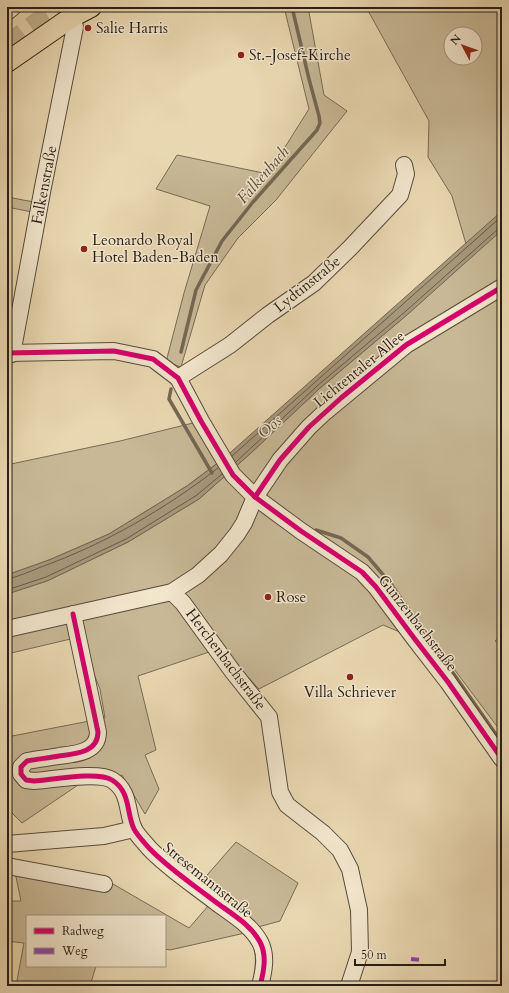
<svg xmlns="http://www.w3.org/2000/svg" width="509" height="993" font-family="Cardo,serif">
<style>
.green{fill:#c8b896;stroke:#786b56;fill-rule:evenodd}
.water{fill:#a7987c;stroke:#746753}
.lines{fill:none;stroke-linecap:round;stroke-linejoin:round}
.shore{stroke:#685b48;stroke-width:1}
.stream{stroke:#746753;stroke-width:3.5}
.major-tunnel{stroke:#c2b292;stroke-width:20;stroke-dasharray:20 10;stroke-linecap:butt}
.minor-casing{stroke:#584c3c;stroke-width:18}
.major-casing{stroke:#281e15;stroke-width:22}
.minor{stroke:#f1e5cc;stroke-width:16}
.major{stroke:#e9d7b1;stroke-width:20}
.quiet{stroke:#8e44ad;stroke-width:4;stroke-dasharray:8 4;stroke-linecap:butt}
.cycleway-casing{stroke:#f1e5cc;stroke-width:8}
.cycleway{stroke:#d6006c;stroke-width:5}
.poi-dot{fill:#8f2418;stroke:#f1e5cc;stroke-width:1.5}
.labels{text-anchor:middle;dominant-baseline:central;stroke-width:3;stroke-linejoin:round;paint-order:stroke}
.poi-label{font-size:15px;fill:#281e15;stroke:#f1e5cc;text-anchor:start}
.street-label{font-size:15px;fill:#281e15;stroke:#f1e5cc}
.water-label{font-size:16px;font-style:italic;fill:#544939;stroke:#f1e5cc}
</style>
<rect width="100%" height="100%" fill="#e9d7b1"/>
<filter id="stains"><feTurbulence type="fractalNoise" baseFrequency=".005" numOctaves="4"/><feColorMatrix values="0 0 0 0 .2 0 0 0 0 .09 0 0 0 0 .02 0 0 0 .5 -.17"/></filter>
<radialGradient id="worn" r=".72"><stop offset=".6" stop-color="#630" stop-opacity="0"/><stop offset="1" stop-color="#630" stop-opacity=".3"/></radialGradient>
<g class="green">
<polygon points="284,7 308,7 324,95 347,111 276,200 238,238 205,285 181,367 166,362 184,293 210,206 156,189 177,155 268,174 309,109"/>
<path d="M366 7H502V636L495 641 502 646V733L448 661 414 638 383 625 259 689 221 648 138 676 156 750 145 755 159 789 145 814 122 775 78 785 22 823 7 808V737L105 718 100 689 79 637 7 654V594L47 581 128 542 199 499 251 453 319 389 408 314 473 255 466 244 452 196 428 157 429 121ZM451 34H475V58H451Z"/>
<polygon points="7,197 34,202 32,212 7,207"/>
<polygon points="201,421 223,459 187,486 109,534 49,560 7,575 7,451 11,464 120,441"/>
<polygon points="236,842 298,883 280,921 258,927 201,882"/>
<polygon points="15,872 113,884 189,928 208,906 245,933 170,950 165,949 165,916 27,916 27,966 96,966 90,986 16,986 24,943 7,941 7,901 21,901"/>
</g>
<polygon class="water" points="502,211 502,230 408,314 319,389 251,453 199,499 128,542 47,581 7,594 7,575 49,560 109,534 187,486 223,459"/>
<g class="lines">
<g class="shore">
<polyline points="232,456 502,216"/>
<polyline points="236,462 317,386 406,311 498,229 502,227"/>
<path d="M7 579C18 577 31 571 41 567 105 544 165 509 218 468"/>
<polyline points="7,590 46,577 126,539 197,495 222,474"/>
</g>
<g class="stream">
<polyline points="181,352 196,290 222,241 253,202 317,130 320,123 319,116 309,79 292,7"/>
<polyline points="171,389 169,399 212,473"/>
<polyline points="316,530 341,538 368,557 391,584 502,743"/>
</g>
<polyline class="major-tunnel" points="7,45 39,21 63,7"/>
<defs>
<g id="minor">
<polyline points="7,12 13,7"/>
<polyline points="7,353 114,351 153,359 178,378 201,421 233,475 255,497 301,531 362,572 376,587 414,638 448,682 502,759"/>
<polyline points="12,354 43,187 75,27 72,17"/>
<polyline points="178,378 230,345 268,315 314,283 350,248 400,195 406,174 404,165"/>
<polyline points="172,592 183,603 233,672 269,717 280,792 287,805 323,833 340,850 350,869 359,910 360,952 349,986"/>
<path d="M73 614 98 732C98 753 74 754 59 756 48 758 37 759 27 761L21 767V774L26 780 34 781C51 780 98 771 112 780 131 792 126 812 134 829 137 835 144 842 149 848 169 869 194 885 217 903 232 914 251 925 260 942 267 955 264 971 260 986"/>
<polyline points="7,629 172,592 198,575 221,554 237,534 244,523 255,497 280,460 309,427 325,412 406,345 502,287"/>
<polyline points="7,844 104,836 134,829"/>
<polyline points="7,866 104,884"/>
</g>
<polyline id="major" points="7,62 72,17 91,7"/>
</defs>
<use href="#minor" class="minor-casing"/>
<use href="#major" class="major-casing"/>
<use href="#minor" class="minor"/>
<use href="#major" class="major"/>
<polyline class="quiet" points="411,959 422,960"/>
<defs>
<g id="cycleway">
<polyline points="7,353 114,351 153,359 178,378 201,421 233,475 255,497 301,531 362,572 376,587 414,638 448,682 502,759"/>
<polyline points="255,497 280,460 294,444 309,427 341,398 406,345 502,287"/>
<path d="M73 614 98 732C98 753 74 754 59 756 48 758 37 759 27 761L21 767V774L26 780 34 781C51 780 98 771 112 780 131 792 126 812 134 829 137 835 144 842 149 848 169 869 194 885 217 903 232 914 251 925 260 942 267 955 264 971 260 986"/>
</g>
</defs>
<use href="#cycleway" class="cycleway-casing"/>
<use href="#cycleway" class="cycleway"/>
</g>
<g class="poi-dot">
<circle cx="88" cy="28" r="4"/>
<circle cx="241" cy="55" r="4"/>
<circle cx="84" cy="249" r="4"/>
<circle cx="268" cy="597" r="4"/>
<circle cx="350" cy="677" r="4"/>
</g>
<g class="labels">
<g class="poi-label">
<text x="96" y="28">Salie Harris</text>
<text x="249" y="55">St.-Josef-Kirche</text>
<text x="92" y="240">Leonardo Royal<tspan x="92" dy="17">Hotel Baden-Baden</tspan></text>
<text x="276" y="597">Rose</text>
<text x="350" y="692" text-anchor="middle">Villa Schriever</text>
</g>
<g class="street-label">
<text transform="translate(44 185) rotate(-79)">Falkenstraße</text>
<text transform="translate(307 284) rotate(-39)">Lydtinstraße</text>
<text transform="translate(359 369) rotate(-39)">Lichtentaler Allee</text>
<text transform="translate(418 623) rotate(52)">Gunzenbachstraße</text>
<text transform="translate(226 659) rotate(53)">Herchenbachstraße</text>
<text transform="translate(208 880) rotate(39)">Stresemannstraße</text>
</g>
<g class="water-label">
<text transform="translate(263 175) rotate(-49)">Falkenbach</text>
<text transform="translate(270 427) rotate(-42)">Oos</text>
</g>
</g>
<rect width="509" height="993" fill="none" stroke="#e9d7b1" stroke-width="24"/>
<rect x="8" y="8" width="493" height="977" fill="none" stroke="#281e15" stroke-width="2"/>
<rect x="12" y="12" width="485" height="969" fill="none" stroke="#281e15"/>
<rect x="26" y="915" width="140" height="52" fill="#f1e5cc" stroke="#a19583"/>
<rect x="34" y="928" width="20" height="6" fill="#d6006c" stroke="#a19583"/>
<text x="62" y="935" font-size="12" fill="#281e15">Radweg</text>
<rect x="34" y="948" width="20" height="6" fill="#8e44ad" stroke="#a19583"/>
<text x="62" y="955" font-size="12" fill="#281e15">Weg</text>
<g transform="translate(463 46) rotate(311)"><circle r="19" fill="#f1e5cc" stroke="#a19583"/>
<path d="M0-3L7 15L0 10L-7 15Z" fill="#8f2418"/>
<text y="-6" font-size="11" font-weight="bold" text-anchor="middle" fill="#281e15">N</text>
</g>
<path d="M355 959v6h90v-6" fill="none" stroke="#281e15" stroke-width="2"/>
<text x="361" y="959" font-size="12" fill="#281e15" stroke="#f1e5cc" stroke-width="3" paint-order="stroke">50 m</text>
<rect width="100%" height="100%" filter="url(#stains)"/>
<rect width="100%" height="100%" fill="url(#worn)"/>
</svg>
